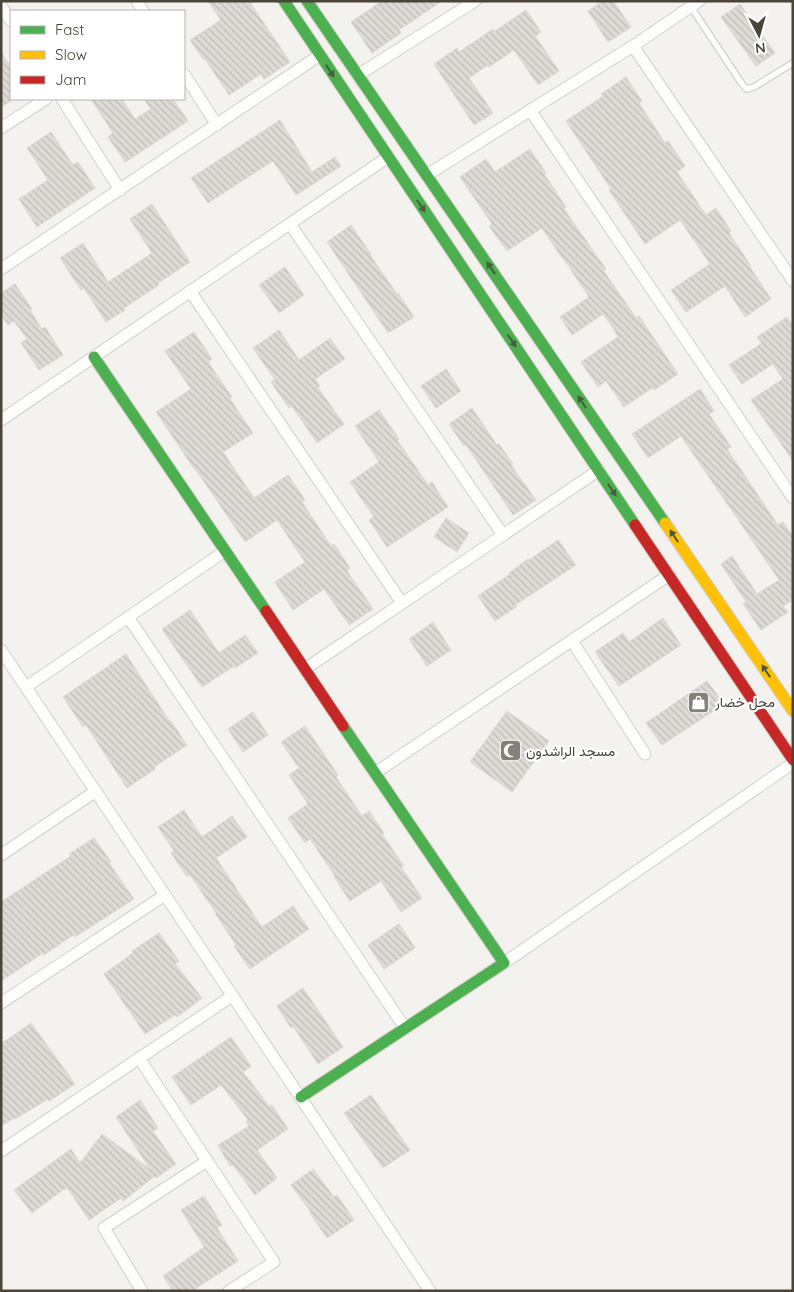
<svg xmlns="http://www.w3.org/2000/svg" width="794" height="1292" font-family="Quicksand,Vazirmatn,sans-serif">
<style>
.building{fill:url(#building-back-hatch);stroke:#dcd9d4}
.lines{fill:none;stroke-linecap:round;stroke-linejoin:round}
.lane-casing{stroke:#d2d0cb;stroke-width:8}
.street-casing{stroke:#d2d0cb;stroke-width:13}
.fast-casing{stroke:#d3cfc5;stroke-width:13}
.slow-casing{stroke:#d3cfc5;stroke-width:13}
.jam-casing{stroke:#d3cfc5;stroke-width:13}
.lane{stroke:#fdfdfc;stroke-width:5.5}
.street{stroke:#fdfdfc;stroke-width:11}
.fast{stroke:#4caf50;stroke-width:11}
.slow{stroke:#ffc107;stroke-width:11}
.jam{stroke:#c62828;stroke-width:11}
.oneway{fill:#4b593e}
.labels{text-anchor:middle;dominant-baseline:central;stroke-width:4.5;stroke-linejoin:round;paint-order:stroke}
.poi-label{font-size:14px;fill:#4b4439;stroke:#fff;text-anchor:start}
</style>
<defs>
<pattern id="building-back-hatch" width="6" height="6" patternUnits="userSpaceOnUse" patternTransform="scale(1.25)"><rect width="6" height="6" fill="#dedbd6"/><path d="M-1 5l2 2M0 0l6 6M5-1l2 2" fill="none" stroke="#c0bdb8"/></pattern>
</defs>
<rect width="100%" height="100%" fill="#f4f2ee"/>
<g class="building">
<polygon points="208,1 249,1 290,62 264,79 261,74 229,95 205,59 204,60 190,40 221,20"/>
<polygon points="382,1 442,1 399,30 401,33 372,53 351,22"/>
<polygon points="603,1 613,1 631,27 608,42 588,11"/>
<polygon points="740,4 775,53 756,66 721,17"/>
<polygon points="526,10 541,32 535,36 559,71 538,85 514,50 489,67 488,65 469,78 493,113 474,125 434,64 457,48 459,52 493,29 495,31"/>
<polygon points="1,52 11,67 11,101 1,107"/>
<polygon points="626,77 642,101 639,103 665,143 668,141 685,166 677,172 706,215 716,208 731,231 729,233 751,266 750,267 771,299 745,317 725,286 686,312 671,290 710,264 680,220 645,244 609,190 611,189 566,121 603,96 601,94"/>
<polygon points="91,99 122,99 135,119 151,109 144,99 173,99 188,121 125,162 108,137 113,133"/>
<polygon points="280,120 312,172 335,157 341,166 296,195 273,161 208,203 191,178"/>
<polygon points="51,132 73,165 78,162 95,188 37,227 19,199 48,180 27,148"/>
<polygon points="530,149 546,173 544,174 566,207 564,209 606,269 603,270 636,318 639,316 678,374 654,390 652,388 624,407 606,381 598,387 581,362 618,337 615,332 616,332 603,314 572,335 560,317 589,297 563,258 562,258 542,228 507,251 489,226 492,224 460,177 486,159 495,172"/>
<polygon points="152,204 190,262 158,283 159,285 124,308 125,310 106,322 84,288 81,290 60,258 83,243 108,282 152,253 130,219"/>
<polygon points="351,225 371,254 370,255 397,294 398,293 414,317 388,333 327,242"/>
<polygon points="285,267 304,295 279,313 259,285"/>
<polygon points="15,284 32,309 30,310 42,329 45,327 63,355 39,370 21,343 27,339 14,321 8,325 1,315 1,293"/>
<polygon points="787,317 793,325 793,461 751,400 783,379 773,364 742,384 729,365 762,343 757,337"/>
<polygon points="279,330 299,360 330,338 345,359 315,379 320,386 318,388 344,424 317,443 292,406 289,408 271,382 275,380 253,348"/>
<polygon points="194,332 212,359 208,362 232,397 230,399 253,433 223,452 254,498 288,475 305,500 302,502 331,546 334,544 350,568 347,571 373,609 349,625 324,589 293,610 275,582 305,562 277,520 245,542 196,470 195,470 156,412 191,389 165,351"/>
<polygon points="446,369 461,391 436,408 421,386"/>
<polygon points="700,389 714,411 709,414 731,447 727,449 778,525 783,522 793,537 793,600 783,606 788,612 761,630 743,604 746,602 721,564 732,556 757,594 779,580 775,574 681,436 648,458 632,434"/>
<polygon points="472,408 497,445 499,444 513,464 511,465 536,500 513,515 466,445 464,446 449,424"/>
<polygon points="379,410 399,439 397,440 428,485 432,482 448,507 387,547 369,520 374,517 350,482 379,462 355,426"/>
<polygon points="446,518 469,533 457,552 434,537"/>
<polygon points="558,540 576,565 515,605 516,607 495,621 478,596 510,574 509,573 528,559 529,560"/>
<polygon points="190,610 219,653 245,635 258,653 235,668 234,666 202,687 162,629"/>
<polygon points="663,618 681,645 619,686 595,652 623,633 629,642"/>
<polygon points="433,622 451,650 427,666 409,639"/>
<polygon points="126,654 170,722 171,721 187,745 154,767 155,769 127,788 86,725 83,727 63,697"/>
<polygon points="707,681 724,704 662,745 646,723"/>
<polygon points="507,711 549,741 512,792 470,762"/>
<polygon points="253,712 268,735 243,752 228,729"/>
<polygon points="305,726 338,775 336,777 362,816 369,811 384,833 382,834 404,866 401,867 422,898 401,912 381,881 350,901 334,877 335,876 310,839 305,843 288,818 308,804 289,775 299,768 281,742"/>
<polygon points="184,810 202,837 232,816 247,837 216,858 262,927 293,906 309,929 250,969 234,946 236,945 215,913 216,913 190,875 187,877 171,853 174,851 158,827"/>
<polygon points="94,838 111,862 109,863 134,899 75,937 73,935 44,955 43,953 1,981 1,902 71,856 69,854"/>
<polygon points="399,924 415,948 384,969 368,945"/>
<polygon points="159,933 179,961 175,964 202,998 177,1017 175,1015 145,1034 104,974 133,953 132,951"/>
<polygon points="303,988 343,1047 318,1064 293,1026 291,1028 277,1006"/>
<polygon points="31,1023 75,1084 49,1101 48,1099 15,1119 14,1118 1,1126 1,1044"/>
<polygon points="231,1037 251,1066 243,1072 269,1106 272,1105 288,1129 257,1150 277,1178 255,1195 233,1165 230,1166 218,1145 249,1126 246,1122 248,1120 221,1085 191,1105 172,1077"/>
<polygon points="371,1095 410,1150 383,1168 344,1113"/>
<polygon points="140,1100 158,1128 153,1131 176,1164 156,1178 155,1176 123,1201 121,1198 89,1220 67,1188 64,1190 64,1189 32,1213 14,1190 71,1149 80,1163 102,1134 150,1169 116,1117"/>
<polygon points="313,1169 334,1197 337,1195 354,1220 327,1238 310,1213 311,1212 291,1185"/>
<polygon points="204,1196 222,1225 217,1228 238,1261 192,1291 173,1291 163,1276 204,1247 181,1210"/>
</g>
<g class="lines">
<defs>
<polyline id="lane" points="691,7 742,84 747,89 754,87 793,63"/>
<g id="street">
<polyline points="137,1 143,11"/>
<polyline points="1,6 11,21"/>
<polyline points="633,46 793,281"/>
<polyline points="184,74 217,125"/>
<polyline points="358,75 475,1"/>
<polyline points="62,99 120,190"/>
<polyline points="530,110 793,498"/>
<polyline points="1,128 46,99"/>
<polyline points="427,175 633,46 699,1"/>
<polyline points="290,224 503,535"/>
<polyline points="1,269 320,55"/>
<polyline points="190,291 402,603"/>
<polyline points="1,420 388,157"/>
<polyline points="128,617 405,1028"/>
<polyline points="572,641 645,754"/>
<polyline points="1,650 430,1291"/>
<polyline points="305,669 599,470"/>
<polyline points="26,687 225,551"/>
<polyline points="375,773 669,575"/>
<polyline points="1,855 96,791"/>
<polyline points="504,963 793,763"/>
<polyline points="1,1003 165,895"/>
<polyline points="139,1058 274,1262 229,1291"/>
<polyline points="1,1151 232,996"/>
<polyline points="142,1291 104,1228 207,1161"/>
</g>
<g id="fast">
<polyline points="284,1 635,525"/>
<polyline points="307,1 665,523"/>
<polyline points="94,357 266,611"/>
<polyline points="301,1097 504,963 343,726"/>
</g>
<polyline id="slow" points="665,523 793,711"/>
<g id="jam">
<polyline points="635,525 793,760"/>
<polyline points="266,611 343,726"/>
</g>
</defs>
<use href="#lane" class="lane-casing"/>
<use href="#street" class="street-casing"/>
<use href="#fast" class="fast-casing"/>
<use href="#slow" class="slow-casing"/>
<use href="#jam" class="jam-casing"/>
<use href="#lane" class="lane"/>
<use href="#street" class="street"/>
<use href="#fast" class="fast"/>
<use href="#slow" class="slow"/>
<use href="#jam" class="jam"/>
</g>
<defs><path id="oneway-solid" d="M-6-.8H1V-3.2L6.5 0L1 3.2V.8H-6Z" transform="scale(1.25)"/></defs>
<g class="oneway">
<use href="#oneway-solid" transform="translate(330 71) rotate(56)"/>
<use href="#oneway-solid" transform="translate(421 206) rotate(56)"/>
<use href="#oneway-solid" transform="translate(491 268) rotate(-124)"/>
<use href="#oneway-solid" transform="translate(512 341) rotate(56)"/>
<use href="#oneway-solid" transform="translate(582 402) rotate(-124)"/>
<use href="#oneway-solid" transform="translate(612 490) rotate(56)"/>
<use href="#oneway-solid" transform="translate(674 536) rotate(-124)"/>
<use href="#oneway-solid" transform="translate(766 671) rotate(-124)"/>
</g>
<defs>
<symbol id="shop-square" viewBox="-11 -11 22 22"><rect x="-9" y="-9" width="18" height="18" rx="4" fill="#868178" stroke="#fff"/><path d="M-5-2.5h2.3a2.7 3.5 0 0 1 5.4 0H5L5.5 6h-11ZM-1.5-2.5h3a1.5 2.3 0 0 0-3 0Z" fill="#fff"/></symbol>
<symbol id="mosque-square" viewBox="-11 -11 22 22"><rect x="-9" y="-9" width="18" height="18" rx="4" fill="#868178" stroke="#fff"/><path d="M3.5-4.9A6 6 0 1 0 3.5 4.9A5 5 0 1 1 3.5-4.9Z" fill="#fff"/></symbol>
</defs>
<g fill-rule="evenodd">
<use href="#shop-square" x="686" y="690" width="25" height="25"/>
<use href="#mosque-square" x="498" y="738" width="25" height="25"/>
</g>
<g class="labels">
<g class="poi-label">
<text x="715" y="702">محل خضار</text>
<text x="526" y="751">مسجد الراشدون</text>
</g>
</g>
<rect width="794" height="1292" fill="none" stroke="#4b4439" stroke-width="5"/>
<rect x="10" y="10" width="175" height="90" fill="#ffffff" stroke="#b7b4b0"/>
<rect x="20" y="26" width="25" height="8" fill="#4caf50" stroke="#b7b4b0"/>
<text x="55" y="35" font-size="15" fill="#4b4439">Fast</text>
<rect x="20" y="51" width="25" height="8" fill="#ffc107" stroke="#b7b4b0"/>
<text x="55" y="60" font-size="15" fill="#4b4439">Slow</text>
<rect x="20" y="76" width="25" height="8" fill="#c62828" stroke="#b7b4b0"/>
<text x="55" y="85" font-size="15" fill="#4b4439">Jam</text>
<g transform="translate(759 35) rotate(174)" stroke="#ffffff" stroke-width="4" paint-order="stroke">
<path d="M0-4L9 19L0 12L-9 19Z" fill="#4b4439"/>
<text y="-8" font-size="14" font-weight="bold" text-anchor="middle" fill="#4b4439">N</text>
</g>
</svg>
